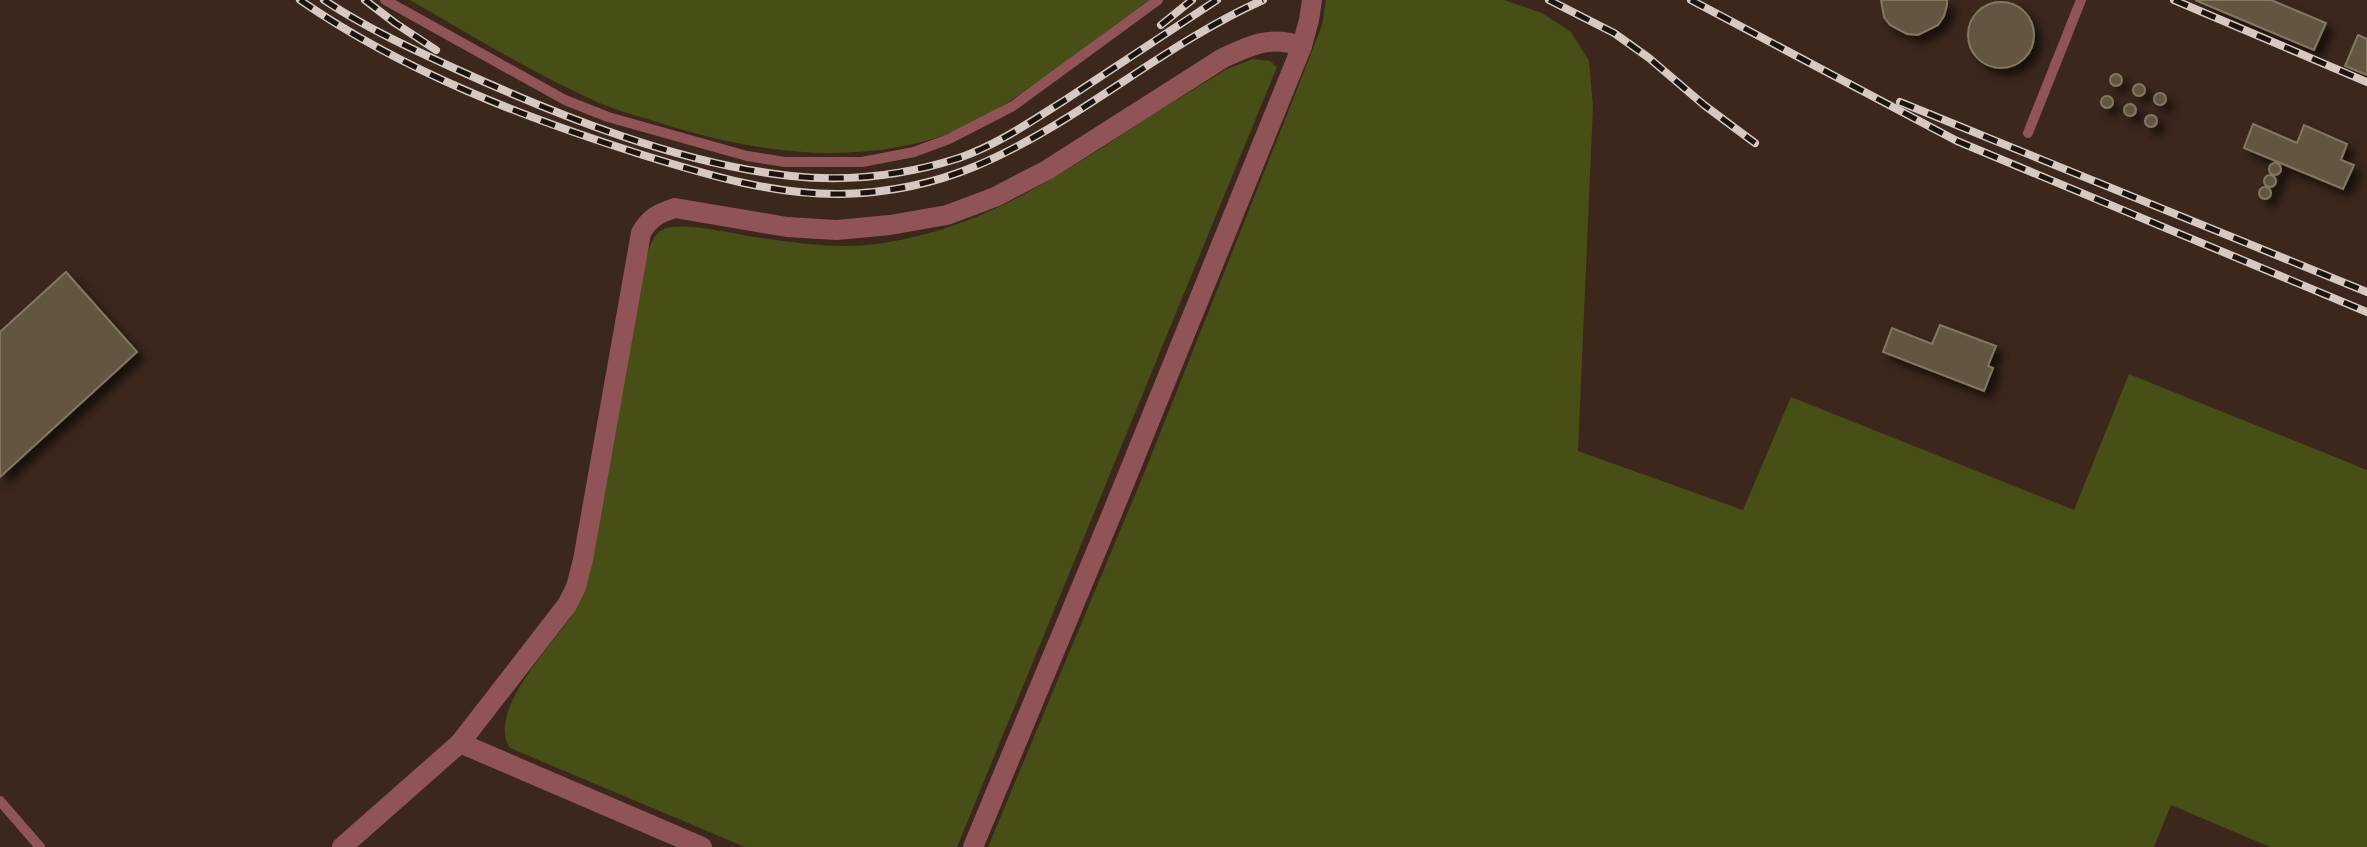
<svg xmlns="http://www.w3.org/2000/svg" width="2367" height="847" font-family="Roboto,sans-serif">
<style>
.green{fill:#474e16}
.building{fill:#625642;stroke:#827761;stroke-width:2;filter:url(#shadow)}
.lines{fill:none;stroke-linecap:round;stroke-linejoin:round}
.service{stroke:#905456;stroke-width:10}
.minor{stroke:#905456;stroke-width:20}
.rail-casing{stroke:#d7c9c2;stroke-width:8}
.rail{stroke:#1b130e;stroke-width:5;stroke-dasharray:15;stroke-linecap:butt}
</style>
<defs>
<filter id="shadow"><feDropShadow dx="7" dy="7" stdDeviation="4" flood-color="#0009"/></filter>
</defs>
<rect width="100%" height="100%" fill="#3b271c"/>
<g class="green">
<path d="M410 0H1149C1098 37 1049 78 995 110 983 117 971 125 958 130 860 169 752 153 654 121 635 115 615 110 597 102 532 73 471 35 410 0Z"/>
<polygon points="1326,0 1504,0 1542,13 1571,32 1589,61 1593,107 1578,451 1743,510 1791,397 2074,510 2129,374 2367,470 2367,847 2270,847 2171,805 2154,847 988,847 1145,471 1296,92 1322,25"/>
<path d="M1253 59 1270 61 1277 67 1274 74 957 847H745L510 748C486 712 551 646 571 617 579 604 584 591 589 577L644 265C648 252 651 235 664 229 683 221 739 235 760 238 798 243 838 249 876 244 984 229 1060 175 1149 117 1174 101 1201 85 1227 69Z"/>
</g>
<g class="building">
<polygon points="1881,0 1947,0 1947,5 1944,16 1938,25 1918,35 1907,34 1890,25 1884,17"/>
<polygon points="2195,0 2271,0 2326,23 2314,50"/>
<circle cx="2001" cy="35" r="33"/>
<polygon points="2358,35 2367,39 2367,75 2345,66"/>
<circle cx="2116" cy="80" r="6"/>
<circle cx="2139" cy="90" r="6"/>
<circle cx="2160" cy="99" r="6"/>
<circle cx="2107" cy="102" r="6"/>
<circle cx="2130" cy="110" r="6"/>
<circle cx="2151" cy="121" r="6"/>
<polygon points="2253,124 2297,143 2304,125 2347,144 2341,160 2354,165 2343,189 2244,148"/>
<circle cx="2275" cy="169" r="6"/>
<circle cx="2270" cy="181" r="6"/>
<circle cx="2265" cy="193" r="6"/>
<polygon points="66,272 137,352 0,477 0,332"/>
<polygon points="1940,325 1996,346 1988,366 1993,368 1984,391 1883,352 1892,328 1932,344"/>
</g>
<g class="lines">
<g class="service">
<polyline points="385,0 565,100 608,117 747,156 785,162 862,162 914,152 949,139 1013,106 1158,0"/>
<polyline points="2028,133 2081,0"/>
<polyline points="0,801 40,847"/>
</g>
<g class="minor">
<polyline points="460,743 702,847"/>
<path d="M342 847 460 743 567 605 576 587 583 560 641 233C649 218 659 213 675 208L787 227 837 230 890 225 947 215 995 197 1047 170 1223 58C1253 44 1269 36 1302 46"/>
<polyline points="973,847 1113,511 1302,46 1309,20 1312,0"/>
</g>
<defs>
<g id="rail">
<path d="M300 0C404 72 525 118 646 156 708 175 774 195 841 194 887 193 933 184 976 166 1078 123 1162 45 1263 0"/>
<path d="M324 0C366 28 412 49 458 70 559 116 680 164 791 176 847 182 906 175 959 158 997 145 1032 121 1065 100 1116 67 1166 33 1217 0"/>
<polyline points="365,0 395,23 436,50"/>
<polyline points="1549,0 1614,33 1649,58 1704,105 1755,143"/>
<polyline points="1691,0 1957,141 2367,312"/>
<polyline points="2174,0 2367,82"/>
<polyline points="1161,25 1192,0"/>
<polyline points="1900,102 2367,292"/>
</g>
</defs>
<use href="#rail" class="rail-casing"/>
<use href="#rail" class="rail"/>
</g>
</svg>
